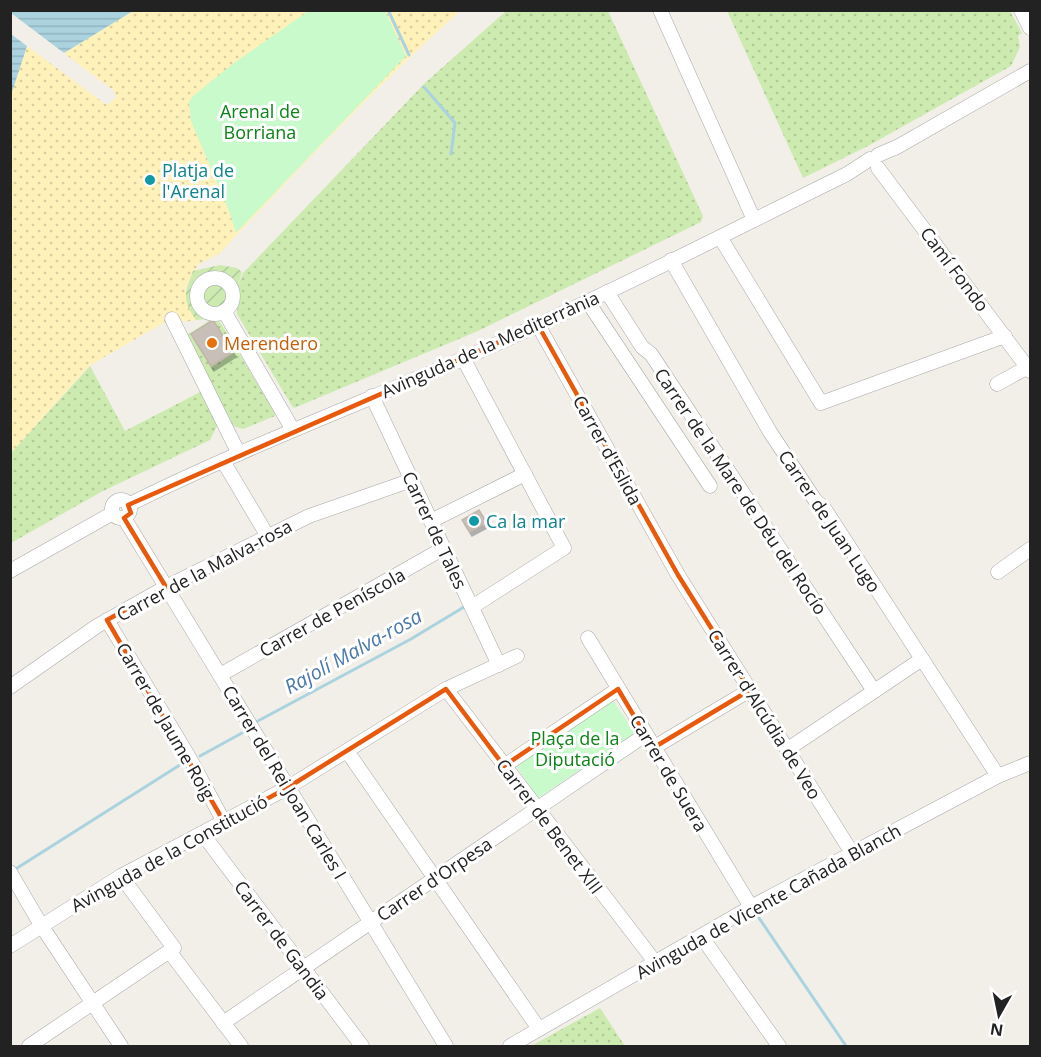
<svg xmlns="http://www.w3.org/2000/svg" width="1041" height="1057" font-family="'Open Sans',sans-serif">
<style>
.grass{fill:url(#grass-dots)}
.sand{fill:url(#sand-dots)}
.park{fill:#c8facc}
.garden{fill:url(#garden-furrows)}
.water{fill:url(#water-rules)}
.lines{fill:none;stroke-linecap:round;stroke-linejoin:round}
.stream{stroke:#aad3df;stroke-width:3}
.building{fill:#c7bfb8;stroke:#c4b6ab;stroke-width:1.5;filter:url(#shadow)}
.minor-casing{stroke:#a9a9a9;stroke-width:15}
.minor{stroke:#fff;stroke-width:14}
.marked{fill:none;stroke:#e8590c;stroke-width:4.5;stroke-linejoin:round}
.culture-dot{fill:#0f9aa8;stroke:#fff;stroke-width:2}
.food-dot{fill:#e8710a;stroke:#fff;stroke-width:2}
.labels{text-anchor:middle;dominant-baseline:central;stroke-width:6;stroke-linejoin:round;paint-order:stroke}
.park-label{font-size:18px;fill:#0c8416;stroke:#fff}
.culture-label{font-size:18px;fill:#0d838f;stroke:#fff;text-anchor:start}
.street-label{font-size:18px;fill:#222;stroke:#fff}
.food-label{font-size:18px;fill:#c56008;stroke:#fff;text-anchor:start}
.water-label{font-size:20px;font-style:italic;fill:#4a7aab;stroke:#fff}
</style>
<defs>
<pattern id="grass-dots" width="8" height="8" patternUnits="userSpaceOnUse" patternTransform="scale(1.5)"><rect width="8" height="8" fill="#cdebb0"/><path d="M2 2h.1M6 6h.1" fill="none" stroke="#b0c997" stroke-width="1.8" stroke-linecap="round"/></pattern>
<pattern id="sand-dots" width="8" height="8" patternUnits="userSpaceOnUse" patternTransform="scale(1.5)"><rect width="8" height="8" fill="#fff1ba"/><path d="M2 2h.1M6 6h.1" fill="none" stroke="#dacea0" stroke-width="1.8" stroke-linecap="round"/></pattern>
<pattern id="garden-furrows" width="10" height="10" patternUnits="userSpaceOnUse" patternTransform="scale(1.5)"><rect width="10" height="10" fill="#cdebb0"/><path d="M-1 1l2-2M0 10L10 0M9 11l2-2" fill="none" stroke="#b0c997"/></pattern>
<pattern id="water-rules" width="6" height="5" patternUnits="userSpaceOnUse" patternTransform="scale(1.5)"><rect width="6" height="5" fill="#aad3df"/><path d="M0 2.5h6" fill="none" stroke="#92b5bf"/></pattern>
<filter id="shadow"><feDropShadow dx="3" dy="5" stdDeviation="0" flood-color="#0004"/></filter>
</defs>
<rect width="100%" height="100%" fill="#f2efe9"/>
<g class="grass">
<polygon points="506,11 608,11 703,216 701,222 478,331 294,408 292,406 237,314 239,294 238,285 243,273 425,83"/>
<polygon points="727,11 1010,11 1022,33 1018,36 1020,47 1011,66 866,147 803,178"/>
<polygon points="213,318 218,320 222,325 275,413 275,416 243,429 233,426 187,335"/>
<polygon points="90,366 125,431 202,391 217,426 210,440 101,492 11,543 10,454"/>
<polygon points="600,1008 625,1046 531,1046"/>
</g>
<path class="sand" d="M133 11H460C375 87 297 171 219 254L199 264 187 284 185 289 189 308 196 320 184 322 177 315 89 366 11 453 10 95 27 46 104 103 109 104 116 97 114 91 64 53Z"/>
<g class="park">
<polygon points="310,10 385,11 406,56 236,233 229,211 191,121 189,102 193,96 234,63"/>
<polygon points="612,699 635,733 538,798 515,764"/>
</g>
<g class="garden">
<path d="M220 265 237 268 242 272 238 285C214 257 179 283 194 308 197 313 204 316 209 319L196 320C181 298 185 293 193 271Z"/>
<circle cx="215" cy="295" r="13"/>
</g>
<g class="water">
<polygon points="10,11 11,10 133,11 64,53 11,13"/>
<polygon points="11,34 27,46 11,95"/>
</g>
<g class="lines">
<g class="stream">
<polyline points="388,10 409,55"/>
<polyline points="424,87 455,123 451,154"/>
<polyline points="256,722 411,639 464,607"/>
<polyline points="200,756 242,733"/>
<polyline points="14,870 183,763"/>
<polyline points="757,915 846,1046"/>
</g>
</g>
<g class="building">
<polygon points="213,320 233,352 211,366 191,334"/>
<polygon points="479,510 486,522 469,531 462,520"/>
</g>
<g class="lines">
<defs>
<g id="minor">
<polyline points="660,10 754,220"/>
<polyline points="1021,10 1030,28"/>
<polyline points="878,155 897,147 1030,71"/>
<polyline points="878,168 1030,371"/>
<polyline points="720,237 821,403 1005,336"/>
<polyline points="671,260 770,432 815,500 824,508 998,776"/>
<circle cx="215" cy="296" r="18"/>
<polyline points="607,292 642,347 651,354 874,691"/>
<polyline points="588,302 710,486"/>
<polyline points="224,311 293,430"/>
<polyline points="172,319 239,454"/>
<polyline points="538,325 678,575 852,853"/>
<polyline points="463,358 564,548 472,607"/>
<polyline points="997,384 1028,367"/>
<polyline points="372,396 499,665"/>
<polyline points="223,461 267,535"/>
<circle cx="121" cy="509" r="9"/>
<path d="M128 505C251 444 379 397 503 341 619 289 733 230 847 174L870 159"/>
<polyline points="124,518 446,1046"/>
<polyline points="431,521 525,474"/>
<polyline points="10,571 113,513"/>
<polyline points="998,572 1030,549"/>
<polyline points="107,620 189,757 224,822"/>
<polyline points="588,638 751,907"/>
<polyline points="220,675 444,548"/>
<polyline points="10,687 97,626 166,587 309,516 412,480"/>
<polyline points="446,689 655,962"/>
<polyline points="653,748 750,690"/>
<polyline points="788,749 922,659"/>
<polyline points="347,751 539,1029"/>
<polyline points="504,766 618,689"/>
<polyline points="202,833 362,1046"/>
<polyline points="10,872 41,925 121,1046"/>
<polyline points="703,935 706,943 779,1046"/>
<polyline points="10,946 121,876 287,788 446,689 517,656"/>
<polyline points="169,951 241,1046"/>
<polyline points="223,1023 645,735"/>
<polyline points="29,1046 174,948 121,876"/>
<polyline points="510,1046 751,907 998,776 1030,763"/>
</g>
</defs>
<use href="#minor" class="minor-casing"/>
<use href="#minor" class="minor"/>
</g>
<path class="marked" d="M538 325 678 575 750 690 653 748 618 689 504 766 446 689 287 788 224 822 107 620 166 587 124 518 131 513 128 505Z"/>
<g class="culture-dot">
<circle cx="150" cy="180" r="6"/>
<circle cx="474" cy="521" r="6"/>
</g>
<circle class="food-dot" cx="212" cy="343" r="6"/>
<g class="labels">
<g class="park-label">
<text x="260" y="111">Arenal de<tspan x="260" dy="21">Borriana</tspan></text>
<text x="575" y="738">Plaça de la<tspan x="575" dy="21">Diputació</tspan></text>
</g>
<g class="culture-label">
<text x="162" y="170">Platja de<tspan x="162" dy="21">l'Arenal</tspan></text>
<text x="486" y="521">Ca la mar</text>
</g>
<g class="street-label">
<text transform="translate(955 269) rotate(53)">Camí Fondo</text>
<text transform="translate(490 344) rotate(-24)">Avinguda de la Mediterrània</text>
<text transform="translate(608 450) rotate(61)">Carrer d'Eslida</text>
<text transform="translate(741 491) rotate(56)">Carrer de la Mare de Déu del Rocío</text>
<text transform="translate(830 521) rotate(56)">Carrer de Juan Lugo</text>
<text transform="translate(435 530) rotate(65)">Carrer de Tales</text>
<text transform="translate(204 570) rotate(-28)">Carrer de la Malva-rosa</text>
<text transform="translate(332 612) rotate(-29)">Carrer de Peníscola</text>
<text transform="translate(765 714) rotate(58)">Carrer d'Alcúdia de Veo</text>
<text transform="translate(166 721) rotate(60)">Carrer de Jaume Roig</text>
<text transform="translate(669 773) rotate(59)">Carrer de Suera</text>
<text transform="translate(285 782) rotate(59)">Carrer del Rei Joan Carles I</text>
<text transform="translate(550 826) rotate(53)">Carrer de Benet XIII</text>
<text transform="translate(169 853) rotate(-29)">Avinguda de la Constitució</text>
<text transform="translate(434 879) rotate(-34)">Carrer d'Orpesa</text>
<text transform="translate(768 901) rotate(-29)">Avinguda de Vicente Cañada Blanch</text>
<text transform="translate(282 940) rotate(53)">Carrer de Gandia</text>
</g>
<g class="food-label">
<text x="224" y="343">Merendero</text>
</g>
<g class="water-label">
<text transform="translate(353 651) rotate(-29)">Rajolí Malva-rosa</text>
</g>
</g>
<rect width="1041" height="1057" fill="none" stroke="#222222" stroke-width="24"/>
<g transform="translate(999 1015) rotate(189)" stroke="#ffffff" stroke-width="4.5" paint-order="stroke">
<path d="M0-4.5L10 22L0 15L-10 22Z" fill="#222222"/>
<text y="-9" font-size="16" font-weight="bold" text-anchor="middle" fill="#222222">N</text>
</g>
</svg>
